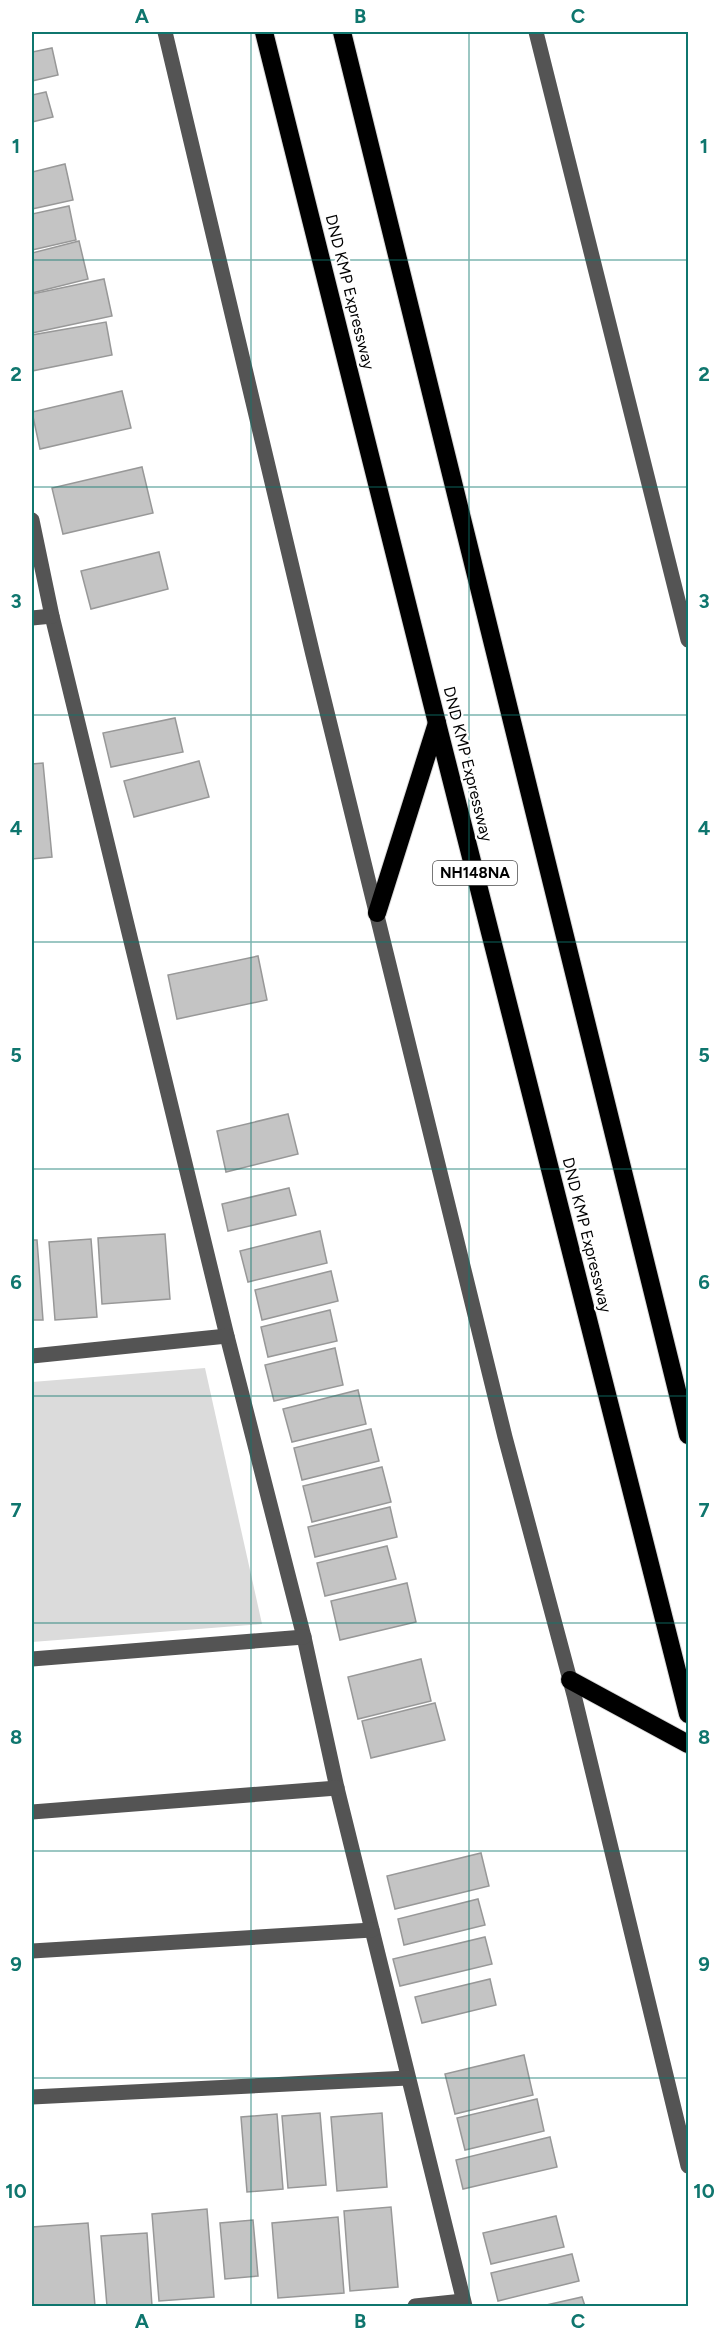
<svg xmlns="http://www.w3.org/2000/svg" width="720" height="2338" font-family="Figtree,sans-serif">
<style>
.green{fill:#dbdbdb}
.building{fill:#c4c4c4;stroke:#989898;stroke-width:1.5}
.lines{fill:none;stroke-linecap:round;stroke-linejoin:round}
.highway-casing{stroke:#dbdbdb;stroke-width:20}
.minor{stroke:#545454;stroke-width:15}
.highway{stroke:#000;stroke-width:18}
.grid{fill:none;stroke:#0f766e;stroke-width:1.5;stroke-opacity:0.55}
.labels{text-anchor:middle;dominant-baseline:central;stroke-width:4.5;stroke-linejoin:round;paint-order:stroke}
.shield{fill:#fff;stroke:#4c4c4c;stroke-width:1.5}
.shield-label{font-size:15px;font-weight:bold;fill:#000}
.street-label{font-size:16px;fill:#000;stroke:#fff}
.neatline{fill:none;stroke:#0f766e;stroke-width:2}
.grid-label{font-size:20px;text-anchor:middle;font-weight:bold;fill:#0f766e}
</style>
<rect width="100%" height="100%" fill="#fff"/>
<polygon class="green" points="205,1368 262,1624 32,1642 32,1382"/>
<g class="building">
<polygon points="52,48 58,75 32,81 32,52"/>
<polygon points="46,92 53,117 32,122 32,95"/>
<polygon points="65,164 73,200 32,209 32,172"/>
<polygon points="69,206 76,240 32,250 32,214"/>
<polygon points="79,241 88,279 32,293 32,253"/>
<polygon points="104,279 112,316 32,333 32,294"/>
<polygon points="106,322 112,355 32,371 32,335"/>
<polygon points="122,391 131,428 40,449 32,412"/>
<polygon points="142,467 153,513 63,534 52,488"/>
<polygon points="159,552 168,589 91,609 81,571"/>
<polygon points="175,718 183,752 111,767 103,733"/>
<polygon points="199,761 209,797 134,817 124,781"/>
<polygon points="43,763 52,857 32,859 32,764"/>
<polygon points="258,956 267,1000 177,1019 168,975"/>
<polygon points="288,1114 298,1154 226,1172 217,1131"/>
<polygon points="289,1188 296,1215 228,1231 222,1204"/>
<polygon points="320,1231 327,1263 248,1282 240,1251"/>
<polygon points="165,1234 170,1299 102,1304 98,1238"/>
<polygon points="91,1239 97,1317 55,1320 49,1242"/>
<polygon points="32,1240 37,1240 43,1320 32,1320"/>
<polygon points="331,1271 338,1301 262,1320 255,1290"/>
<polygon points="330,1310 337,1341 268,1357 261,1327"/>
<polygon points="335,1348 343,1385 274,1401 265,1365"/>
<polygon points="358,1390 366,1424 292,1442 283,1409"/>
<polygon points="371,1429 379,1461 302,1480 294,1448"/>
<polygon points="382,1467 391,1502 312,1522 303,1486"/>
<polygon points="390,1507 397,1537 315,1557 308,1527"/>
<polygon points="387,1546 396,1579 325,1596 317,1563"/>
<polygon points="407,1583 416,1622 340,1640 331,1601"/>
<polygon points="421,1659 431,1701 358,1719 348,1677"/>
<polygon points="435,1703 445,1740 371,1758 362,1721"/>
<polygon points="481,1853 489,1886 395,1909 387,1876"/>
<polygon points="478,1899 485,1925 404,1945 398,1919"/>
<polygon points="485,1937 492,1964 400,1986 393,1959"/>
<polygon points="490,1979 496,2005 422,2023 415,1997"/>
<polygon points="524,2055 533,2095 455,2114 445,2074"/>
<polygon points="537,2099 544,2131 465,2150 457,2118"/>
<polygon points="320,2113 326,2185 288,2188 282,2116"/>
<polygon points="382,2113 387,2187 337,2191 331,2117"/>
<polygon points="277,2114 283,2189 247,2192 241,2117"/>
<polygon points="550,2137 557,2167 463,2189 456,2160"/>
<polygon points="391,2207 398,2287 350,2291 344,2211"/>
<polygon points="207,2209 214,2297 159,2301 152,2214"/>
<polygon points="556,2216 564,2247 491,2264 483,2233"/>
<polygon points="338,2217 344,2293 278,2298 272,2223"/>
<polygon points="253,2220 258,2276 225,2279 220,2223"/>
<polygon points="88,2223 95,2306 32,2306 32,2227"/>
<polygon points="147,2233 152,2306 107,2306 101,2236"/>
<polygon points="572,2254 579,2281 498,2301 491,2273"/>
<polygon points="582,2297 585,2306 542,2306"/>
</g>
<g class="lines">
<defs>
<g id="highway">
<polyline points="264,32 437,723 688,1714"/>
<polyline points="342,32 688,1435"/>
<polyline points="377,913 437,723"/>
<polyline points="570,1680 688,1744"/>
</g>
</defs>
<use href="#highway" class="highway-casing"/>
<g class="minor">
<polyline points="165,32 313,655 505,1437 574,1695 688,2166"/>
<polyline points="536,32 688,640"/>
<polyline points="32,520 52,616 227,1336 304,1637 337,1788 465,2306"/>
<polyline points="32,618 52,616"/>
<polyline points="32,1356 227,1336"/>
<polyline points="32,1659 304,1637"/>
<polyline points="32,1812 337,1788"/>
<polyline points="32,1951 372,1930"/>
<polyline points="32,2097 408,2078"/>
<polyline points="415,2306 463,2301"/>
</g>
<use href="#highway" class="highway"/>
</g>
<path class="grid" d="M251 32V2306M469 32V2306M32 260H688M32 487H688M32 715H688M32 942H688M32 1169H688M32 1396H688M32 1623H688M32 1851H688M32 2078H688"/>
<g class="labels">
<rect class="shield" x="433" y="861" width="84" height="24" rx="4.5"/>
<g class="shield-label">
<text x="475" y="873">NH148NA</text>
</g>
<g class="street-label">
<text transform="translate(350 292) rotate(76)">DND KMP Expressway</text>
<text transform="translate(468 764) rotate(76)">DND KMP Expressway</text>
<text transform="translate(587 1235) rotate(76)">DND KMP Expressway</text>
</g>
</g>
<rect width="720" height="2338" fill="none" stroke="#ffffff" stroke-width="66"/>
<rect x="33" y="33" width="654" height="2272" class="neatline"/>
<g class="grid-label">
<text x="142" y="23">A</text>
<text x="360" y="23">B</text>
<text x="578" y="23">C</text>
<text x="16" y="153">1</text>
<text x="704" y="153">1</text>
<text x="16" y="381">2</text>
<text x="704" y="381">2</text>
<text x="16" y="608">3</text>
<text x="704" y="608">3</text>
<text x="16" y="835">4</text>
<text x="704" y="835">4</text>
<text x="16" y="1062">5</text>
<text x="704" y="1062">5</text>
<text x="16" y="1289">6</text>
<text x="704" y="1289">6</text>
<text x="16" y="1517">7</text>
<text x="704" y="1517">7</text>
<text x="16" y="1744">8</text>
<text x="704" y="1744">8</text>
<text x="16" y="1971">9</text>
<text x="704" y="1971">9</text>
<text x="16" y="2198">10</text>
<text x="704" y="2198">10</text>
<text x="142" y="2328">A</text>
<text x="360" y="2328">B</text>
<text x="578" y="2328">C</text>
</g>
</svg>
